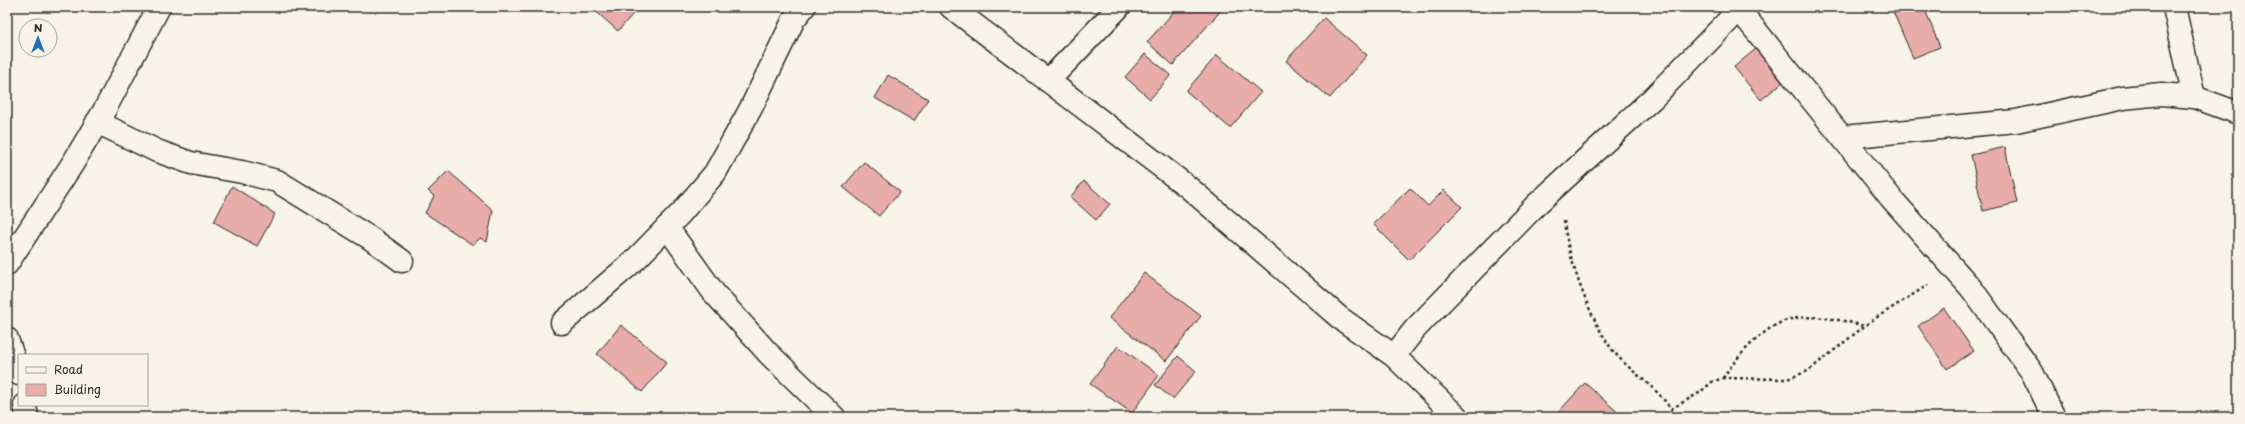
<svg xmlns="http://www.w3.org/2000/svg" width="2245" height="424" font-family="'Playpen Sans',sans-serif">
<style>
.building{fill:#e8ada8;stroke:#2b2b2b}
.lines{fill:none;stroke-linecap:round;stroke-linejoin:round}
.minor-casing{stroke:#2b2b2b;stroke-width:25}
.path{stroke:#2b2b2b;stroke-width:2.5;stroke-dasharray:3 3;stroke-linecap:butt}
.minor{stroke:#f7f3e8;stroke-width:22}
</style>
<rect width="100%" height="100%" fill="#f7f3e8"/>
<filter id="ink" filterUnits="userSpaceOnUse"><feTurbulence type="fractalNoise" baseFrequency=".025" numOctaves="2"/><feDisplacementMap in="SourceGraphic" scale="8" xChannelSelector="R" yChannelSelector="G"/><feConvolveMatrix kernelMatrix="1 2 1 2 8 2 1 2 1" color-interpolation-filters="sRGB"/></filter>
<g filter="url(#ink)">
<g class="building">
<polygon points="591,7 639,7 618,31"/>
<polygon points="655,7 664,7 660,11"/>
<polygon points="1178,7 1224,7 1173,65 1147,42"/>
<polygon points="1891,7 1924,7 1940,47 1913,58"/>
<polygon points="1324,18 1367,55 1330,98 1286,61"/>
<polygon points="1757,48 1784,81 1761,100 1734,67"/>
<polygon points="1145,54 1171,75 1150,99 1125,77"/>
<polygon points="1217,55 1261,92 1230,128 1186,91"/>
<polygon points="888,75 928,99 914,121 875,98"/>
<polygon points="2005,147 2017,203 1983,211 1971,155"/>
<polygon points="864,162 900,192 879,216 843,187"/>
<polygon points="448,171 493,210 487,242 480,238 473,245 425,213 434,196 428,191"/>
<polygon points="1084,181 1110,204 1096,220 1070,197"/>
<polygon points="232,186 275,214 257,246 214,222"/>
<polygon points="1410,188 1428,206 1444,190 1462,207 1409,260 1373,224"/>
<polygon points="1144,273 1201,316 1166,361 1109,318"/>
<polygon points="1944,308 1974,351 1947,369 1918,326"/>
<polygon points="621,325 667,362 642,392 597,354"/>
<polygon points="1118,346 1159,375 1132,413 1090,384"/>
<polygon points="1178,356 1196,371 1173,399 1155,385"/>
<polygon points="1585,383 1623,417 1554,417"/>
</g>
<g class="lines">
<defs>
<g id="minor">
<polyline points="951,7 1188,187 1340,318 1394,356 1457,417"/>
<polyline points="1737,7 1891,198 1971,288 2032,372 2054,417"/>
<polyline points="2174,7 2194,97"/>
<polyline points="1048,81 1119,7"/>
<polyline points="97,122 157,151 191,163 242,172 277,181 370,238 402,261"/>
<polyline points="1843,137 2016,121 2123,98 2161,94 2194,97 2238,113"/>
<polyline points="667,227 714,293 768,353 834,417"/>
<polyline points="7,264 73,163 105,109 159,7"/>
<polyline points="562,323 635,260 681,213 715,173 751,108 794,19 804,7"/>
<polyline points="7,339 19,374"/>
<polyline points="1394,356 1415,329 1537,204 1653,98 1729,20 1735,7"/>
<polyline points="25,405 27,417"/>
</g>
</defs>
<use href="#minor" class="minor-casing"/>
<g class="path">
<path d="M1564 221C1568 259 1589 317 1611 348 1630 374 1660 386 1675 417"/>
<path d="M1723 378C1736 357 1767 323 1792 319 1817 314 1841 320 1865 326"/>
<polyline points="1671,409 1699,393 1712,382 1723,378 1787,379 1808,371 1871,321 1928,285"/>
</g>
<use href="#minor" class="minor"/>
</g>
</g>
<rect width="2245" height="424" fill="none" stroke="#f7f3e8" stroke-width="24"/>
<rect x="12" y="12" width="2221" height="400" fill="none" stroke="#2b2b2b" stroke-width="1.5" filter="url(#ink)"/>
<rect x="18" y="354" width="130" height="52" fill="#f7f3e8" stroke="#a5a39c"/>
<rect x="26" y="367" width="20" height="6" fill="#f7f3e8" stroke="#a5a39c"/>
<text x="54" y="374" font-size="12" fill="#2b2b2b">Road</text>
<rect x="26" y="384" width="20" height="12" fill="#e8ada8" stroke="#a5a39c"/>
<text x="54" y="394" font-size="12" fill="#2b2b2b">Building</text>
<g transform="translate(38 38)"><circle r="19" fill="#f7f3e8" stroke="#a5a39c"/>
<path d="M0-3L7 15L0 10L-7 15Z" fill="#1f6fb2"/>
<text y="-6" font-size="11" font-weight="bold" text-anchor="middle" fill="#2b2b2b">N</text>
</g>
</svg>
